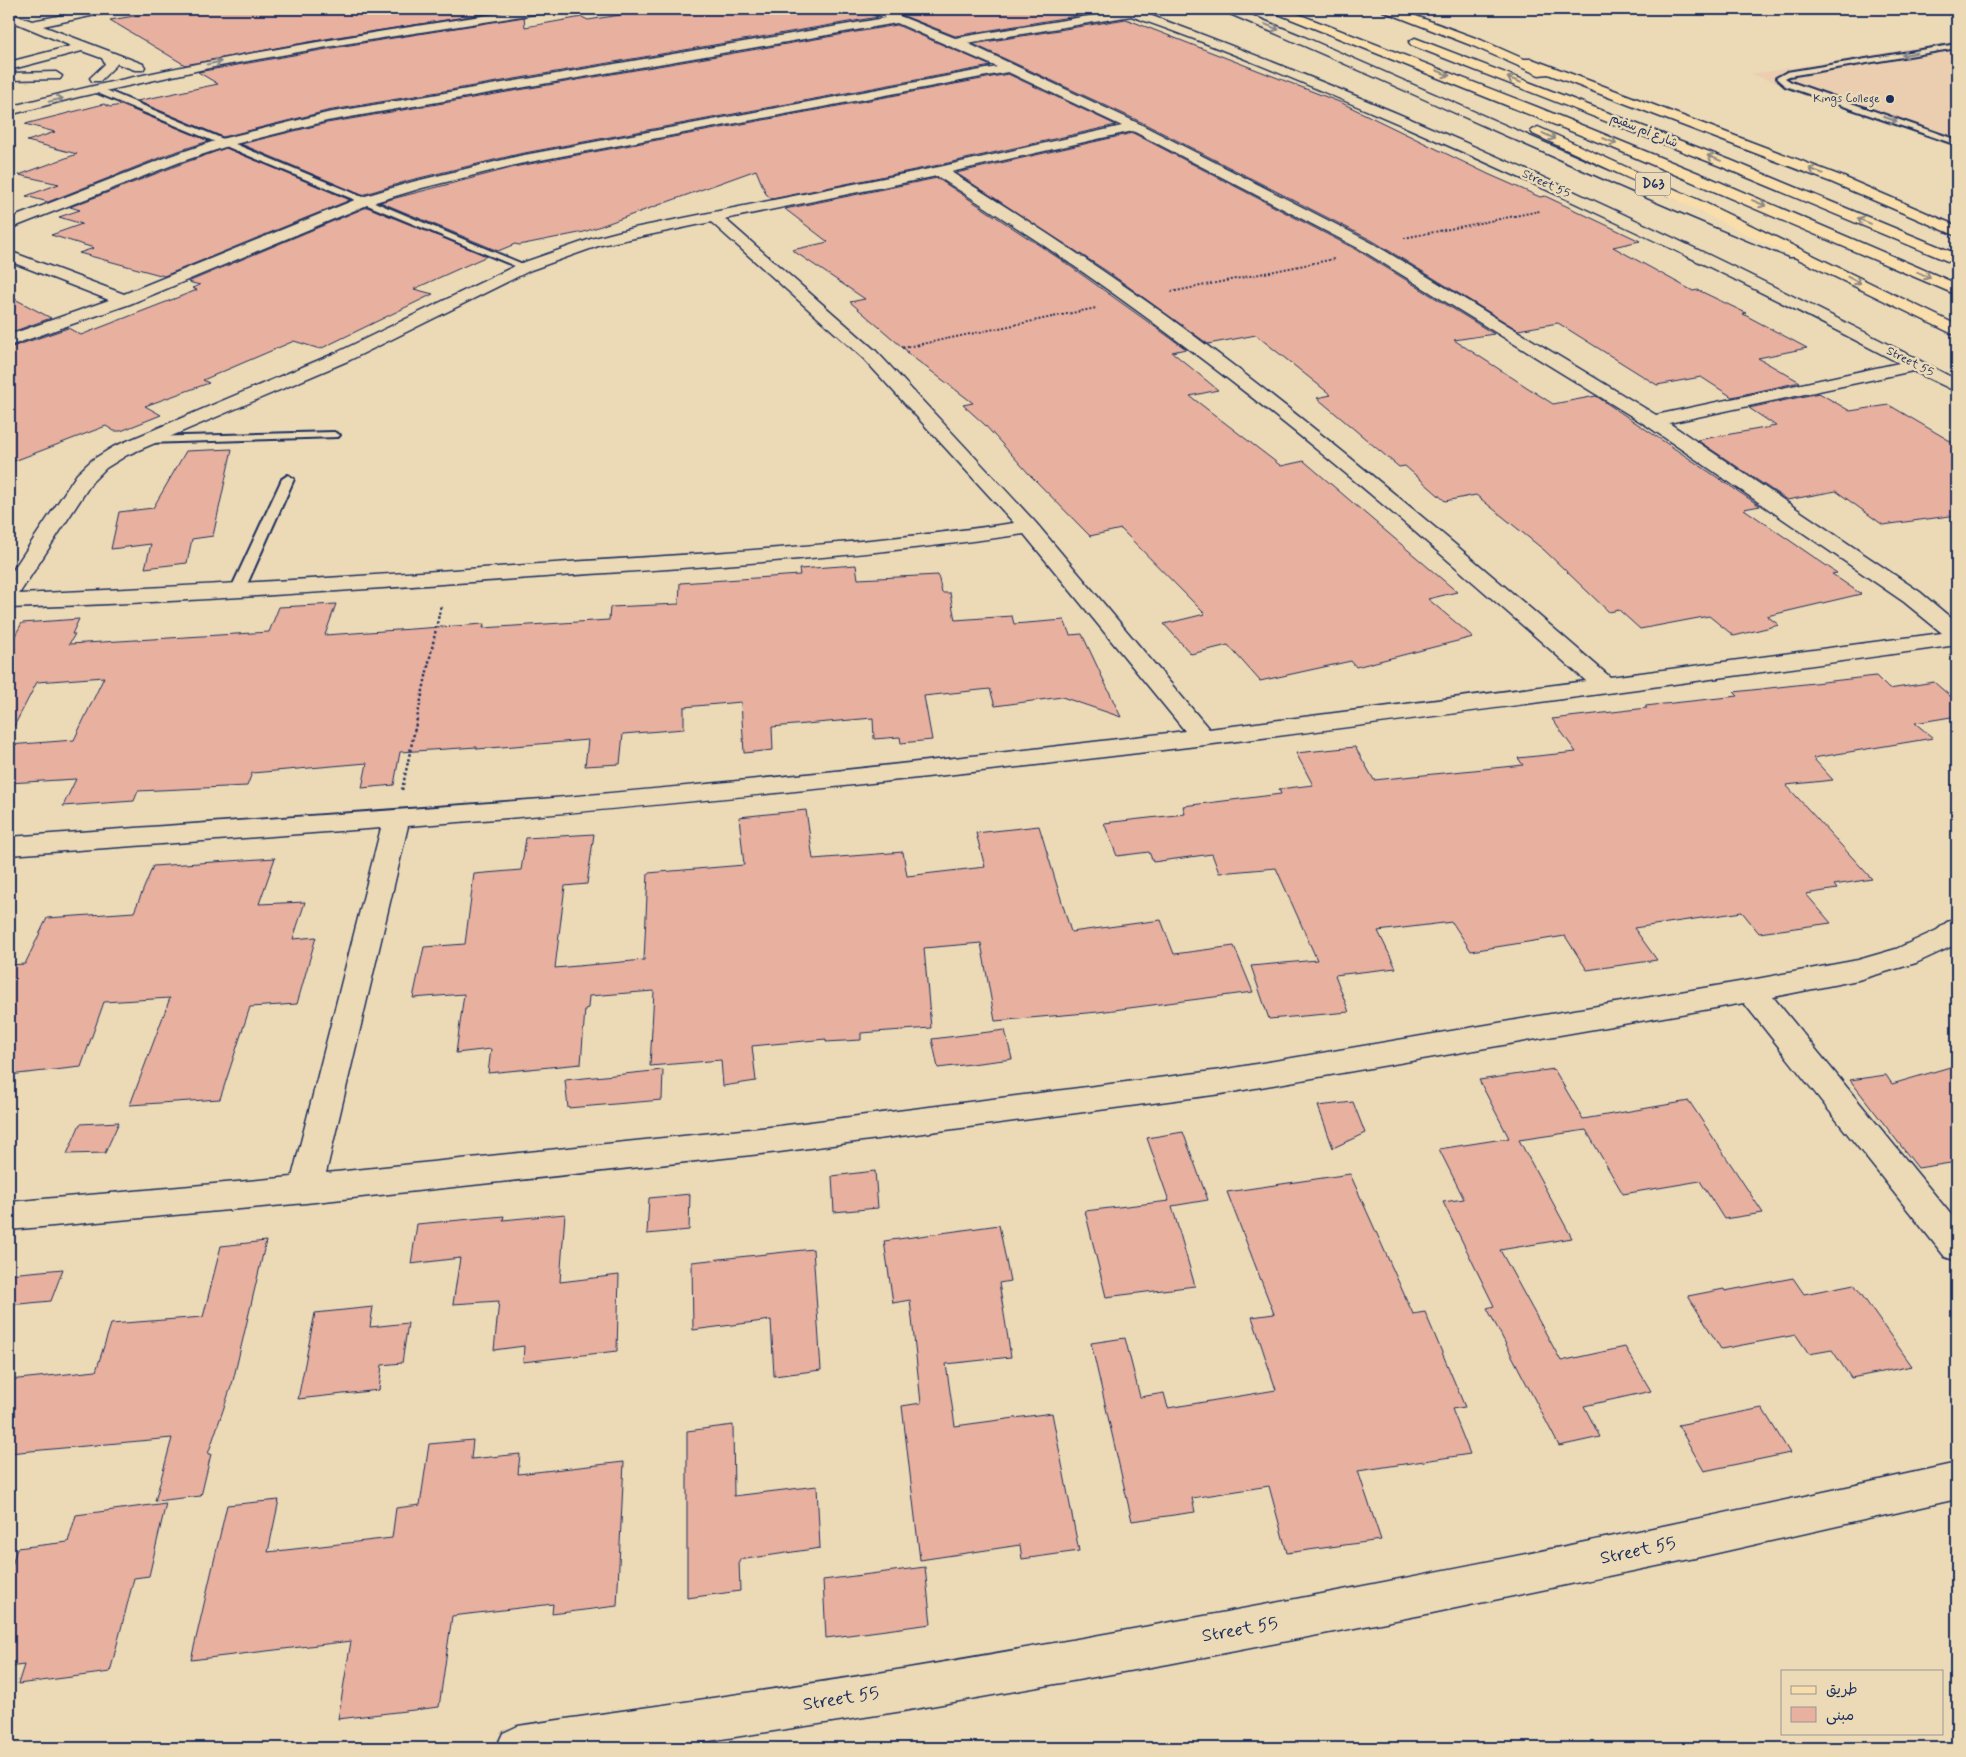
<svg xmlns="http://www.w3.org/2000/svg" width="1966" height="1757" font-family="Mynerve,'Playpen Sans Arabic',sans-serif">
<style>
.built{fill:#ebcdb0}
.building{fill:#e8b09e;stroke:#1b2f5e}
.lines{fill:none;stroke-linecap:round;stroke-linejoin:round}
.lane-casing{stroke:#1b2f5e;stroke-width:4}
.street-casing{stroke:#1b2f5e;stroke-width:3}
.secondary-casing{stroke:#1b2f5e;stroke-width:3}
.primary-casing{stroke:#1b2f5e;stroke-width:3}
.path-far1{stroke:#1b2f5e;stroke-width:2;stroke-dasharray:2 2;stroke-linecap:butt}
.path{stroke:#1b2f5e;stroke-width:2.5;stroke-dasharray:2.5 2.5;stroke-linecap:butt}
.lane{fill:#ecdab7;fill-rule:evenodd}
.street{fill:#ecdab7;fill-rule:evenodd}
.secondary{fill:#ecdab7;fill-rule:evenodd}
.primary{fill:#f9deab;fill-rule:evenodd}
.oneway{stroke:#84848a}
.oneway2{stroke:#8a8684}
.poi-dot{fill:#1b2f5e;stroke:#ecdab7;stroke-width:2}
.labels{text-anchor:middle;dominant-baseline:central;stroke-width:5;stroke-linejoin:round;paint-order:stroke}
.far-poi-label{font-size:12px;fill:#1b2f5e;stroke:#ecdab7;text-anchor:end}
.far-street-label{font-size:12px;fill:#1b2f5e;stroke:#ecdab7}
.shield{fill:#ecdab7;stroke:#5a6279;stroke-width:1}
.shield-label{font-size:14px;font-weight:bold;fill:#1b2f5e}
.near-street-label{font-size:18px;fill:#1b2f5e;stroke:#ecdab7}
</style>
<rect width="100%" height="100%" fill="#ecdab7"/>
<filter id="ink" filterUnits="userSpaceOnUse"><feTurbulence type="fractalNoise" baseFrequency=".02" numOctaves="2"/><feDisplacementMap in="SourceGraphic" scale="10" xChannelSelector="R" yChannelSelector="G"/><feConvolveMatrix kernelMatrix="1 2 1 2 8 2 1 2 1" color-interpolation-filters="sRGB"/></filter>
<g filter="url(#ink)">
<polygon class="built" points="1957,41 1957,148 1751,74"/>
<g class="building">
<polygon points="177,9 516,9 331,38 185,65 110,20"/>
<polygon points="659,9 866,9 868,13 878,17 327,111 223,137 137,101 218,84 198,72 344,46 524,17 525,27 582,17 588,20"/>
<polygon points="886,9 1100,9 1106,11 955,36"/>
<polygon points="1126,19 1342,103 1488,174 1540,197 1545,196 1640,241 1613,247 1693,291 1698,290 1746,313 1743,314 1807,348 1758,358 1800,382 1732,397 1701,377 1657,385 1558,323 1518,330 1373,241 1141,122 973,44"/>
<polygon points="897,25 991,66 519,154 411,180 362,195 241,144 327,123"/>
<polygon points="1008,74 1116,125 939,165 772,199 766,194 756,170 584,232 519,245 515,244 498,251 380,202 519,166"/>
<polygon points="104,104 110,107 121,105 209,141 169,154 48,202 26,196 59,184 19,175 77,154 27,141 55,132 25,124"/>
<polygon points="1133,133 1359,251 1494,334 1454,340 1553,404 1596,396 1599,398 1760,506 1744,509 1837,573 1832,574 1861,594 1767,616 1779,625 1734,636 1709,616 1640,629 1619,610 1609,612 1544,550 1476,495 1445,501 1405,466 1399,467 1317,398 1331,395 1256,335 1208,344 1108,272 956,173"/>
<polygon points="226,148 350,200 164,276 79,253 94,248 51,235 82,224 59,217 80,210 70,207 181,164"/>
<polygon points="937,178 1060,259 1186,349 1172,352 1218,390 1190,396 1281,466 1304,461 1457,592 1428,599 1473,637 1356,667 1351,661 1260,681 1228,645 1191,654 1164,624 1205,614 1121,529 1090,536 1030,475 984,424 963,405 973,403 906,352 908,352 850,302 865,299 792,250 828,242 785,209"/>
<polygon points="367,207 487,256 414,289 433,294 320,349 294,341 203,380 209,383 145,406 161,415 121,431 114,431 106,426 9,463 9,348 68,328 81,335 197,290 192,288 200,285 188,282"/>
<polygon points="9,296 51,318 9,333"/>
<polygon points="1819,393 1850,411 1889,405 1957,445 1957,515 1883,525 1836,491 1787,500 1697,440 1776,426 1749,408"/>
<polygon points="232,449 213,536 192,539 187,563 145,568 151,544 111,549 119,512 153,508 186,451"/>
<polygon points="856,565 858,579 938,575 942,593 950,593 955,620 1012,616 1014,624 1064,620 1070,635 1082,634 1121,717 1062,697 995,706 990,689 924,696 932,740 901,743 900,737 874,739 873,718 772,727 773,750 744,753 741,702 684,707 684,729 623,734 620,764 585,766 588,740 477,749 477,747 400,752 394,785 362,788 367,763 252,773 247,786 138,791 134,801 63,806 76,779 9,783 9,745 74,740 104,677 37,682 9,736 9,646 22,623 79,619 72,634 75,634 69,644 269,632 279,607 336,604 325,635 484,624 483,628 609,620 610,607 679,604 680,583 800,575 799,569"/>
<polygon points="1876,676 1889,689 1934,682 1957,702 1957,716 1915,723 1933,738 1813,758 1833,780 1786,785 1872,879 1834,885 1837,889 1806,894 1831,923 1759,933 1742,912 1634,928 1657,960 1587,970 1565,936 1471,951 1452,922 1378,931 1396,968 1335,975 1349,1012 1269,1019 1251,966 1317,960 1276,868 1219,873 1212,854 1153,862 1149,852 1117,856 1104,823 1185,814 1183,806 1281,794 1279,789 1313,785 1296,753 1355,747 1374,780 1523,765 1518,758 1576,752 1552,719 1647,708 1645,706 1738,696 1734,692"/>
<polygon points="806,810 813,859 903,852 907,876 985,867 976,833 1039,826 1071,932 1161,920 1174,954 1234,946 1253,992 1098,1012 995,1021 981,943 924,948 931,1028 861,1033 861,1040 826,1042 826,1039 752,1046 756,1081 723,1086 721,1060 650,1066 654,991 589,996 588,1008 585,1009 581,1064 488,1073 491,1049 456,1053 464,994 413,998 424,947 465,944 474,874 521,870 526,838 594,834 587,884 565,886 555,968 644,960 648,873 744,865 739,817"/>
<polygon points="275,858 259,904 305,902 293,939 316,937 297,1004 250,1007 220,1099 130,1105 170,998 104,1002 81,1067 9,1075 9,965 25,964 47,918 134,912 153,866"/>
<polygon points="1005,1030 1012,1059 938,1068 932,1039"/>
<polygon points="1957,1065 1957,1162 1918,1168 1850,1080 1886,1075 1892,1084"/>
<polygon points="1554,1069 1583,1119 1689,1101 1763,1213 1724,1219 1700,1181 1623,1194 1586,1130 1519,1140 1572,1238 1500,1250 1561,1361 1625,1347 1651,1391 1584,1406 1600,1437 1559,1446 1487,1308 1494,1306 1443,1202 1464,1199 1439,1149 1509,1138 1479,1080"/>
<polygon points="663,1070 662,1100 568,1108 565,1080"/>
<polygon points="1353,1102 1365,1133 1333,1148 1318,1106"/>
<polygon points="119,1122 105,1153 67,1154 80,1124"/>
<polygon points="1183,1132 1208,1200 1172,1206 1195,1286 1106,1297 1085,1211 1169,1201 1147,1138"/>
<polygon points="875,1171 878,1208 834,1212 832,1176"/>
<polygon points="1350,1174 1413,1314 1425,1312 1465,1407 1452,1409 1470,1454 1358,1471 1381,1540 1287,1553 1269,1486 1192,1498 1195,1512 1132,1521 1091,1343 1125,1338 1140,1397 1164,1393 1168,1408 1276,1390 1252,1317 1274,1314 1227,1192"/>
<polygon points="690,1194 689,1230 647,1234 649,1198"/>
<polygon points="565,1214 560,1282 619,1275 617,1351 523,1362 524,1346 494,1350 499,1301 453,1304 460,1258 411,1264 417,1224 504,1216 503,1220"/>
<polygon points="999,1225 1010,1281 999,1283 1011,1357 946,1364 955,1426 1052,1413 1079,1551 1022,1559 1020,1545 920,1560 902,1406 921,1403 910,1300 893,1303 884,1241"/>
<polygon points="266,1241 233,1381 208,1454 211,1454 201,1496 155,1501 172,1438 9,1453 9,1380 96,1371 111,1324 203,1317 221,1246"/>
<polygon points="813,1249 821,1370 774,1376 771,1320 693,1330 692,1262"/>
<polygon points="63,1269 51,1301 9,1305 9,1274"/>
<polygon points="1793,1278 1804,1294 1854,1284 1912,1366 1851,1378 1832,1350 1809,1354 1796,1335 1721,1349 1688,1296 1724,1289 1725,1291"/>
<polygon points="373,1307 370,1327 408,1323 402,1363 382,1365 379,1390 298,1399 315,1313"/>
<polygon points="1762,1408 1790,1453 1704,1471 1678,1425"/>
<polygon points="733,1425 734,1496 817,1486 820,1548 739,1560 740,1591 687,1598 687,1431"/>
<polygon points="473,1440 471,1459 520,1454 518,1474 624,1462 617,1606 552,1614 553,1604 452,1616 439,1707 338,1719 351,1641 191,1660 227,1505 279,1500 268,1552 392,1538 396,1508 420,1505 429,1444"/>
<polygon points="166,1503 149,1576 134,1578 110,1672 18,1684 24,1665 9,1667 9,1576 17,1548 68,1542 76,1515"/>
<polygon points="925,1567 931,1624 826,1638 823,1580"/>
</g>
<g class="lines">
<defs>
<g id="lane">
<polygon points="1957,44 1957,48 1789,76 1785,78 1791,82 1957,140 1957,145 1785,86 1776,78 1787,72"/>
<polygon points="95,88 101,88 530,267 528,269 522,269 95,92"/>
<polygon points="334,432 340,435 338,437 146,443 140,440 146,437"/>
<polygon points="288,475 294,479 244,591 242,594 232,594 230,591 282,479"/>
</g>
<g id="street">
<polygon points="95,9 116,9 110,12 43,26 143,64 145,67 143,70 135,70 82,51 9,70 9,62 71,46 9,20 9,13 32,21"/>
<path d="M868 9H882L955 38 1119 11 1118 9 1136 10C1418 113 1691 241 1957 380V392L1913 371 1669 423 1920 592 1957 623V645C1442 717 927 786 408 826L326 1173 779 1126 1221 1070 1751 980 1858 960 1896 949 1937 930 1947 922 1957 919V944L1916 963 1858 980 1773 997 1957 1222V1261L1945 1257 1744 1003 1221 1094 779 1152 306 1203 9 1230V1202L292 1177 381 828 9 855V837C186 824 364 813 542 799 757 781 971 757 1185 731L1024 534C860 558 694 567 530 578 356 590 183 602 9 608V576L77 474 92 460 113 447 338 352 519 264 591 239 629 229 939 167 1122 126 1008 72 519 164 422 188 372 203 130 304 9 346V335L109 300 9 261V251L124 294 362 197 412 182 519 156 997 67 897 23 327 121 231 145 180 162 9 229V219L170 156 221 139 327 113 885 18 869 11ZM1131 16C1224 48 1315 88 1406 127 1573 200 1738 278 1899 363L1656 415 1372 243 1140 124 967 43ZM1133 131 1360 249 1646 425 1904 602 1942 633 1610 677C1476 561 1340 445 1197 338 1118 279 1035 225 951 172ZM937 176C1021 229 1103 284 1182 344 1323 449 1454 565 1586 681L1209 729 1036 523 876 351 725 219ZM711 222 864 359 1014 523C867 544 718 553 569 562 386 575 203 586 19 594L92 482 106 468 127 455 350 360 531 270 601 245Z"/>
<polygon points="56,72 62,76 60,79 9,80 10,73"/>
<path d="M1957 1463V1499L1695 1558 1432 1613 1168 1664 903 1711 664 1748H496L503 1733 518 1726C647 1707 775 1690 903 1669 1257 1610 1608 1540 1957 1463Z"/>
</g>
<g id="secondary">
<path d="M527 9H553L547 12 344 44 209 68 78 97 9 115V107C179 62 352 35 527 9Z"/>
<path d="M1221 9H1236L1302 36 1657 192 1801 251 1803 254 1801 257H1789C1598 181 1413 91 1223 11Z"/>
<polygon points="107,52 111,53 117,64 100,81 92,81 90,78 105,64 101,56"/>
</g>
<g id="primary">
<polygon points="1269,9 1285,9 1537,107 1708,177 1957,284 1957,295 1613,148 1271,11"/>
<polygon points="1381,9 1397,9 1481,40 1524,59 1532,59 1841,176 1957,226 1957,236 1831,182 1548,74 1539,75 1473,46 1383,11"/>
<polygon points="1415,38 1730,160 1957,254 1957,265 1720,166 1411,45 1409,42"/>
<polygon points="1538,127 1703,202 1957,325 1957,336 1693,208 1533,134 1531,131"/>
</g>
</defs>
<use href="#lane" class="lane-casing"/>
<use href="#street" class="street-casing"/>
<use href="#secondary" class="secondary-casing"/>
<use href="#primary" class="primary-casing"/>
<g class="path-far1">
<polyline points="1404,238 1540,211"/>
<polyline points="1171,292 1334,259"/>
<polyline points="917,345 1096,308"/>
</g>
<g class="path">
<polyline points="902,348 923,344"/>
<polyline points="402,790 441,605"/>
</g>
<use href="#lane" class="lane"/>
<use href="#street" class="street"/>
<use href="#secondary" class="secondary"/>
<use href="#primary" class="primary"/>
</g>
<defs><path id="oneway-shaft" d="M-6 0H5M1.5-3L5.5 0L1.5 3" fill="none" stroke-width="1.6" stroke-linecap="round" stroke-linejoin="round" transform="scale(1.25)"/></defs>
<g class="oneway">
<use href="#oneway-shaft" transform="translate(1272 27) rotate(22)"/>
<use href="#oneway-shaft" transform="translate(1909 54) rotate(171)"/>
<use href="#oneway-shaft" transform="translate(214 63) rotate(-11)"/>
<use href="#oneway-shaft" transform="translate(56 100) rotate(-13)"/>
<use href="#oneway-shaft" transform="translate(1890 119) rotate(19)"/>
</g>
<g class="oneway2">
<use href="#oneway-shaft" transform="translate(1443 73) rotate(22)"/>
<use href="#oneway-shaft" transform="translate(1514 80) rotate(-159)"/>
<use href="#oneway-shaft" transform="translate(1549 136) rotate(24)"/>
<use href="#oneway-shaft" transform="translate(1610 141) rotate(22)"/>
<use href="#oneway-shaft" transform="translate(1714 158) rotate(-158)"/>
<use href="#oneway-shaft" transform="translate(1816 171) rotate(-159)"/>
<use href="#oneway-shaft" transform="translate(1759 203) rotate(23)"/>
<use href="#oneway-shaft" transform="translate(1864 221) rotate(-157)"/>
<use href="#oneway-shaft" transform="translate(1924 275) rotate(24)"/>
<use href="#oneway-shaft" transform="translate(1854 280) rotate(26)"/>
</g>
</g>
<circle class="poi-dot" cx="1890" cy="99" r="5"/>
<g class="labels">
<g class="far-poi-label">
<text x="1880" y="99">Kings College</text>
</g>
<g class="far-street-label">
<text transform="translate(1644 131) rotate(22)">شارع أم سقيم</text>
<text transform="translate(1546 184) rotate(25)">Street 55</text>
<text transform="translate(1910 362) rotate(27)">Street 55</text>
</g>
<rect class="shield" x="1635.5" y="172.5" width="35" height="23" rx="4"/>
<g class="shield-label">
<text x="1653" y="184">D63</text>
</g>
<g class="near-street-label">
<text transform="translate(1638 1551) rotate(-12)">Street 55</text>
<text transform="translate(1240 1630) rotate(-10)">Street 55</text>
<text transform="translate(841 1699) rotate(-9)">Street 55</text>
</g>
</g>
<rect width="1966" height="1757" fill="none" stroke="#ecdab7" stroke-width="30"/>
<rect x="15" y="15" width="1936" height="1727" fill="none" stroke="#1b2f5e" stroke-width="2" filter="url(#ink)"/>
<rect x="1781" y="1670" width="162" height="65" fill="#ecdab7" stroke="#989693"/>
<rect x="1791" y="1686" width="25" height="8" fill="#f9deab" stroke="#989693"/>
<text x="1826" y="1694" font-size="15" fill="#1b2f5e">طريق</text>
<rect x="1791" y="1707" width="25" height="15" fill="#e8b09e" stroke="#989693"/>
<text x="1826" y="1720" font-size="15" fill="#1b2f5e">مبنى</text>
</svg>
